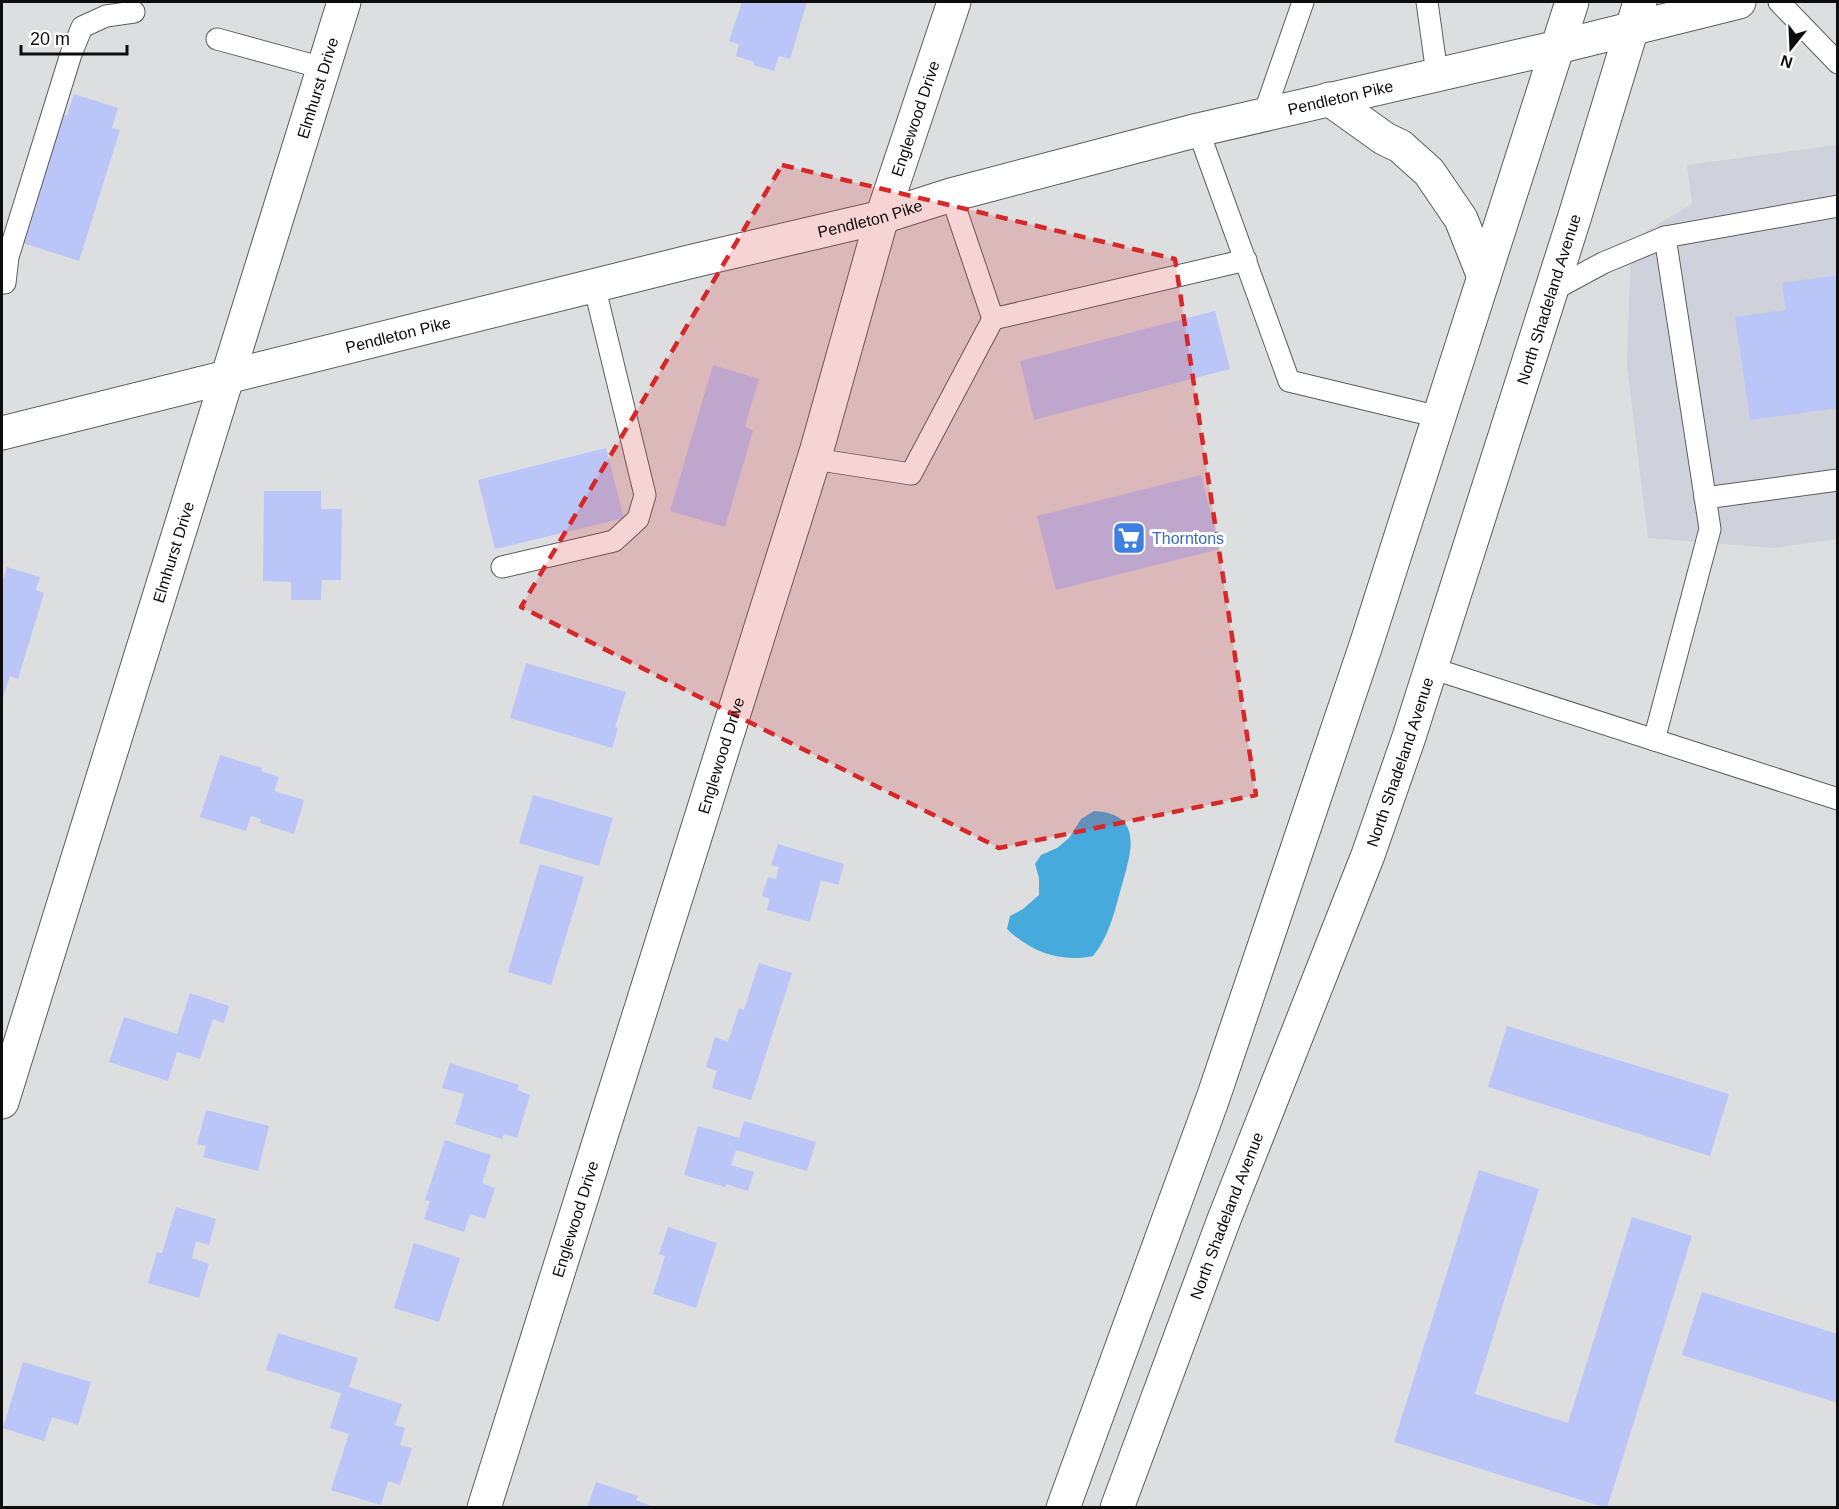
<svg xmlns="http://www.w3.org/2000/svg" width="1839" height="1509" font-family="Helvetica,sans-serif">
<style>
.built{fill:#cfd2db}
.water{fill:#47aadc}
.building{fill:#b9c6f7}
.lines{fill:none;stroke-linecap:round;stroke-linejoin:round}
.lane-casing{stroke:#5d5d5f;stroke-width:23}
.street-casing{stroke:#5d5d5f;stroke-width:35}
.primary-casing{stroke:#5d5d5f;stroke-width:35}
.lane{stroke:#fff;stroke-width:21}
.street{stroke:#fff;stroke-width:33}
.primary{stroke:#fff;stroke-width:33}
.marked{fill:#d62828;fill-opacity:0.2;stroke:#d62828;stroke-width:4.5;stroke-dasharray:12 8;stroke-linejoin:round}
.labels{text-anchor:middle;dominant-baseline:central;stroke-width:6;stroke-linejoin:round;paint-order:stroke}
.street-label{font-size:16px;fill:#0d0d0d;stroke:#fff}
.shop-label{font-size:16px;fill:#366cbe;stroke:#fff;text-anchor:start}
</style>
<rect width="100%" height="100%" fill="#dddee0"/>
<polygon class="built" points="1837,145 1837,539 1775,548 1648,538 1627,366 1631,240 1692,204 1687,165"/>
<path class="water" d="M1094 811C1148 814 1129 858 1120 892 1114 914 1108 938 1093 956 1060 963 1031 952 1007 929L1010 916 1023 909 1039 895V878L1035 864 1041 855 1057 848 1069 838 1081 819Z"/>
<g class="building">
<polygon points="742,2 807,2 790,59 779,56 774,71 754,65 754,62 736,56 739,44 729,41"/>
<polygon points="74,94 118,108 112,128 120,130 79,261 20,242 61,112 67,116"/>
<polygon points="1838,275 1838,408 1750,420 1735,317 1786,310 1782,283"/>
<polygon points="1215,311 1230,369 1034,420 1020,361"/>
<polygon points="713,365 759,379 745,426 753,431 725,527 670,511"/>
<polygon points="606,448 624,518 495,549 478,480"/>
<polygon points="1201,475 1220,549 1056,590 1037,516"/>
<polygon points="264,491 321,491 321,509 342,509 341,580 322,580 321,600 291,600 291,582 263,581"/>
<polygon points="7,567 40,577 36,590 44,593 18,679 10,676 2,700 2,584"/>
<polygon points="526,663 626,692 615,727 618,728 612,748 510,718"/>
<polygon points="220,755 262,768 261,771 279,777 274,791 304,800 294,834 260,823 261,819 251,816 246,831 200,817"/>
<polygon points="533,795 613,818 599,866 519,843"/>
<polygon points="778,844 844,864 838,885 821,880 810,922 767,910 770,899 762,896 768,877 776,879 779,867 771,865"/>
<polygon points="540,864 584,877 551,985 508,972"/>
<polygon points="759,963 792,973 751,1100 712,1088 717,1071 706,1067 715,1037 728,1042 739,1008 744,1010"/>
<polygon points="190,993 229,1006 224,1023 213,1019 200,1059 177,1052 168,1081 109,1062 124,1017 177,1034"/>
<polygon points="1507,1026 1729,1094 1710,1156 1488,1087"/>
<polygon points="450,1063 519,1085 517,1090 530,1095 517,1138 504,1134 502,1139 455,1124 464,1094 442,1088"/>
<polygon points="206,1110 269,1126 258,1171 203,1157 206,1146 197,1144"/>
<polygon points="744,1121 816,1142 807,1171 736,1150 731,1165 754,1172 748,1191 726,1184 725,1187 684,1175 698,1126 739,1138"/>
<polygon points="445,1140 491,1155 482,1183 495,1188 485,1219 470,1214 464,1232 424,1219 430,1201 425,1200"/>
<polygon points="1479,1170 1539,1189 1475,1394 1568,1423 1632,1217 1692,1236 1607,1508 1394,1442"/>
<polygon points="176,1207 216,1219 209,1245 196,1241 192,1258 209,1264 199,1298 148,1283 157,1252 162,1253"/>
<polygon points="668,1227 717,1243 696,1308 653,1294 665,1256 659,1254"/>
<polygon points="414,1243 460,1258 439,1322 394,1308"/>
<polygon points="1702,1292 1838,1334 1838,1403 1682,1355"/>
<polygon points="278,1333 358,1358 349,1387 402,1404 395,1425 405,1428 400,1445 412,1448 400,1485 388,1481 381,1505 331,1490 349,1434 330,1428 341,1393 266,1370"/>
<polygon points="23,1362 91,1382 78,1425 52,1417 44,1441 3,1428"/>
<polygon points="596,1482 638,1496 636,1500 656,1508 587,1508"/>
</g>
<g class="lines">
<defs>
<g id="lane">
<polyline points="1427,2 1437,74"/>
<polyline points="1779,2 1838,63"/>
<polyline points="217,39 323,68"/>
<polyline points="1264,114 1303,2"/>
<polyline points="1198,130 1289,381 1439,417"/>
<polyline points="951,195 993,319 1246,260"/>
<polyline points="1665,237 1838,206"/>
<polyline points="5,283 8,257 71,54 82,27 106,16 134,12"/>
<polyline points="1551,291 1603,263 1665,237 1710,529 1654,740"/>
<polyline points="814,459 911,474 993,319"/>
<polyline points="1705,498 1838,480"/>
<polyline points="502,567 614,541 638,519 645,495 594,285"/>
<polyline points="1431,668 1838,799"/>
</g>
<g id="street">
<path id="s1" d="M2 1102 344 2"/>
<path id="s2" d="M484 1508 817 449 882 217 954 2"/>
</g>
<g id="primary">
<polyline points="1329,99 1385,139 1400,146 1429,172 1461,219 1484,277"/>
<path id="s3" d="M2 433 693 261 882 217 951 195 1198 130 1558 47 1739 2"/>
<polyline points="1063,1508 1213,1098 1366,645 1572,2"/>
<path id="s4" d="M1117 1508 1223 1222 1368 855 1409 737 1574 219 1640 2"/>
</g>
</defs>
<use href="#lane" class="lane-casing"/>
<use href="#street" class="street-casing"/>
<use href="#primary" class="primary-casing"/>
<use href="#lane" class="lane"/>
<use href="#street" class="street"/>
<use href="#primary" class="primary"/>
</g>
<path class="marked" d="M782 165 1175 259 1256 795 999 848 521 607Z"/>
<defs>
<symbol id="supermarket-square" viewBox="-11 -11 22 22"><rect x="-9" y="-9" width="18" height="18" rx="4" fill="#3f7fe0" stroke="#fff"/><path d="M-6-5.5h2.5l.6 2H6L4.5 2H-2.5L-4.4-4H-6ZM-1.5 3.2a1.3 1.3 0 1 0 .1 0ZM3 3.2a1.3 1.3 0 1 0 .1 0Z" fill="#fff"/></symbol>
</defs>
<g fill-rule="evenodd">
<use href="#supermarket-square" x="1110" y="519" width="38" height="38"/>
</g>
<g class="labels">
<g class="street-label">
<text stroke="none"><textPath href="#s1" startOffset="1062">Elmhurst Drive</textPath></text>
<text stroke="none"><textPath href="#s3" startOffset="1380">Pendleton Pike</textPath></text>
<text stroke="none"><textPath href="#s2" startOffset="1455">Englewood Drive</textPath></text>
<text stroke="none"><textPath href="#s3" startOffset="894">Pendleton Pike</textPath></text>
<text stroke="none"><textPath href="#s4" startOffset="1284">North Shadeland Avenue</textPath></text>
<text stroke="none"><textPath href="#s3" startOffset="408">Pendleton Pike</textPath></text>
<text stroke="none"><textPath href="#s1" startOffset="576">Elmhurst Drive</textPath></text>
<text stroke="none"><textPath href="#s2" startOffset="789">Englewood Drive</textPath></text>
<text stroke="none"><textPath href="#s4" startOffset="798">North Shadeland Avenue</textPath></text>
<text stroke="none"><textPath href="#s4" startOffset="312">North Shadeland Avenue</textPath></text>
<text stroke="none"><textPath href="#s2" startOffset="303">Englewood Drive</textPath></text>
</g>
<g class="shop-label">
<text x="1152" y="538">Thorntons</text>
</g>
</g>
<rect width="1839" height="1509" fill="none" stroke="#0d0d0d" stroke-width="6"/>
<g transform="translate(1791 48) rotate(198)" stroke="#ffffff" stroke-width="4.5" paint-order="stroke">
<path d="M0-4.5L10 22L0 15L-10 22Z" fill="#0d0d0d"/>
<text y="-9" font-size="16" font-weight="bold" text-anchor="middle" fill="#0d0d0d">N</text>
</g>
<path d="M21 45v9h106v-9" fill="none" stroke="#0d0d0d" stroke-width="3"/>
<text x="30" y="45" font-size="18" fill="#0d0d0d" stroke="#ffffff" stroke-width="4.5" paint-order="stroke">20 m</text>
</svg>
